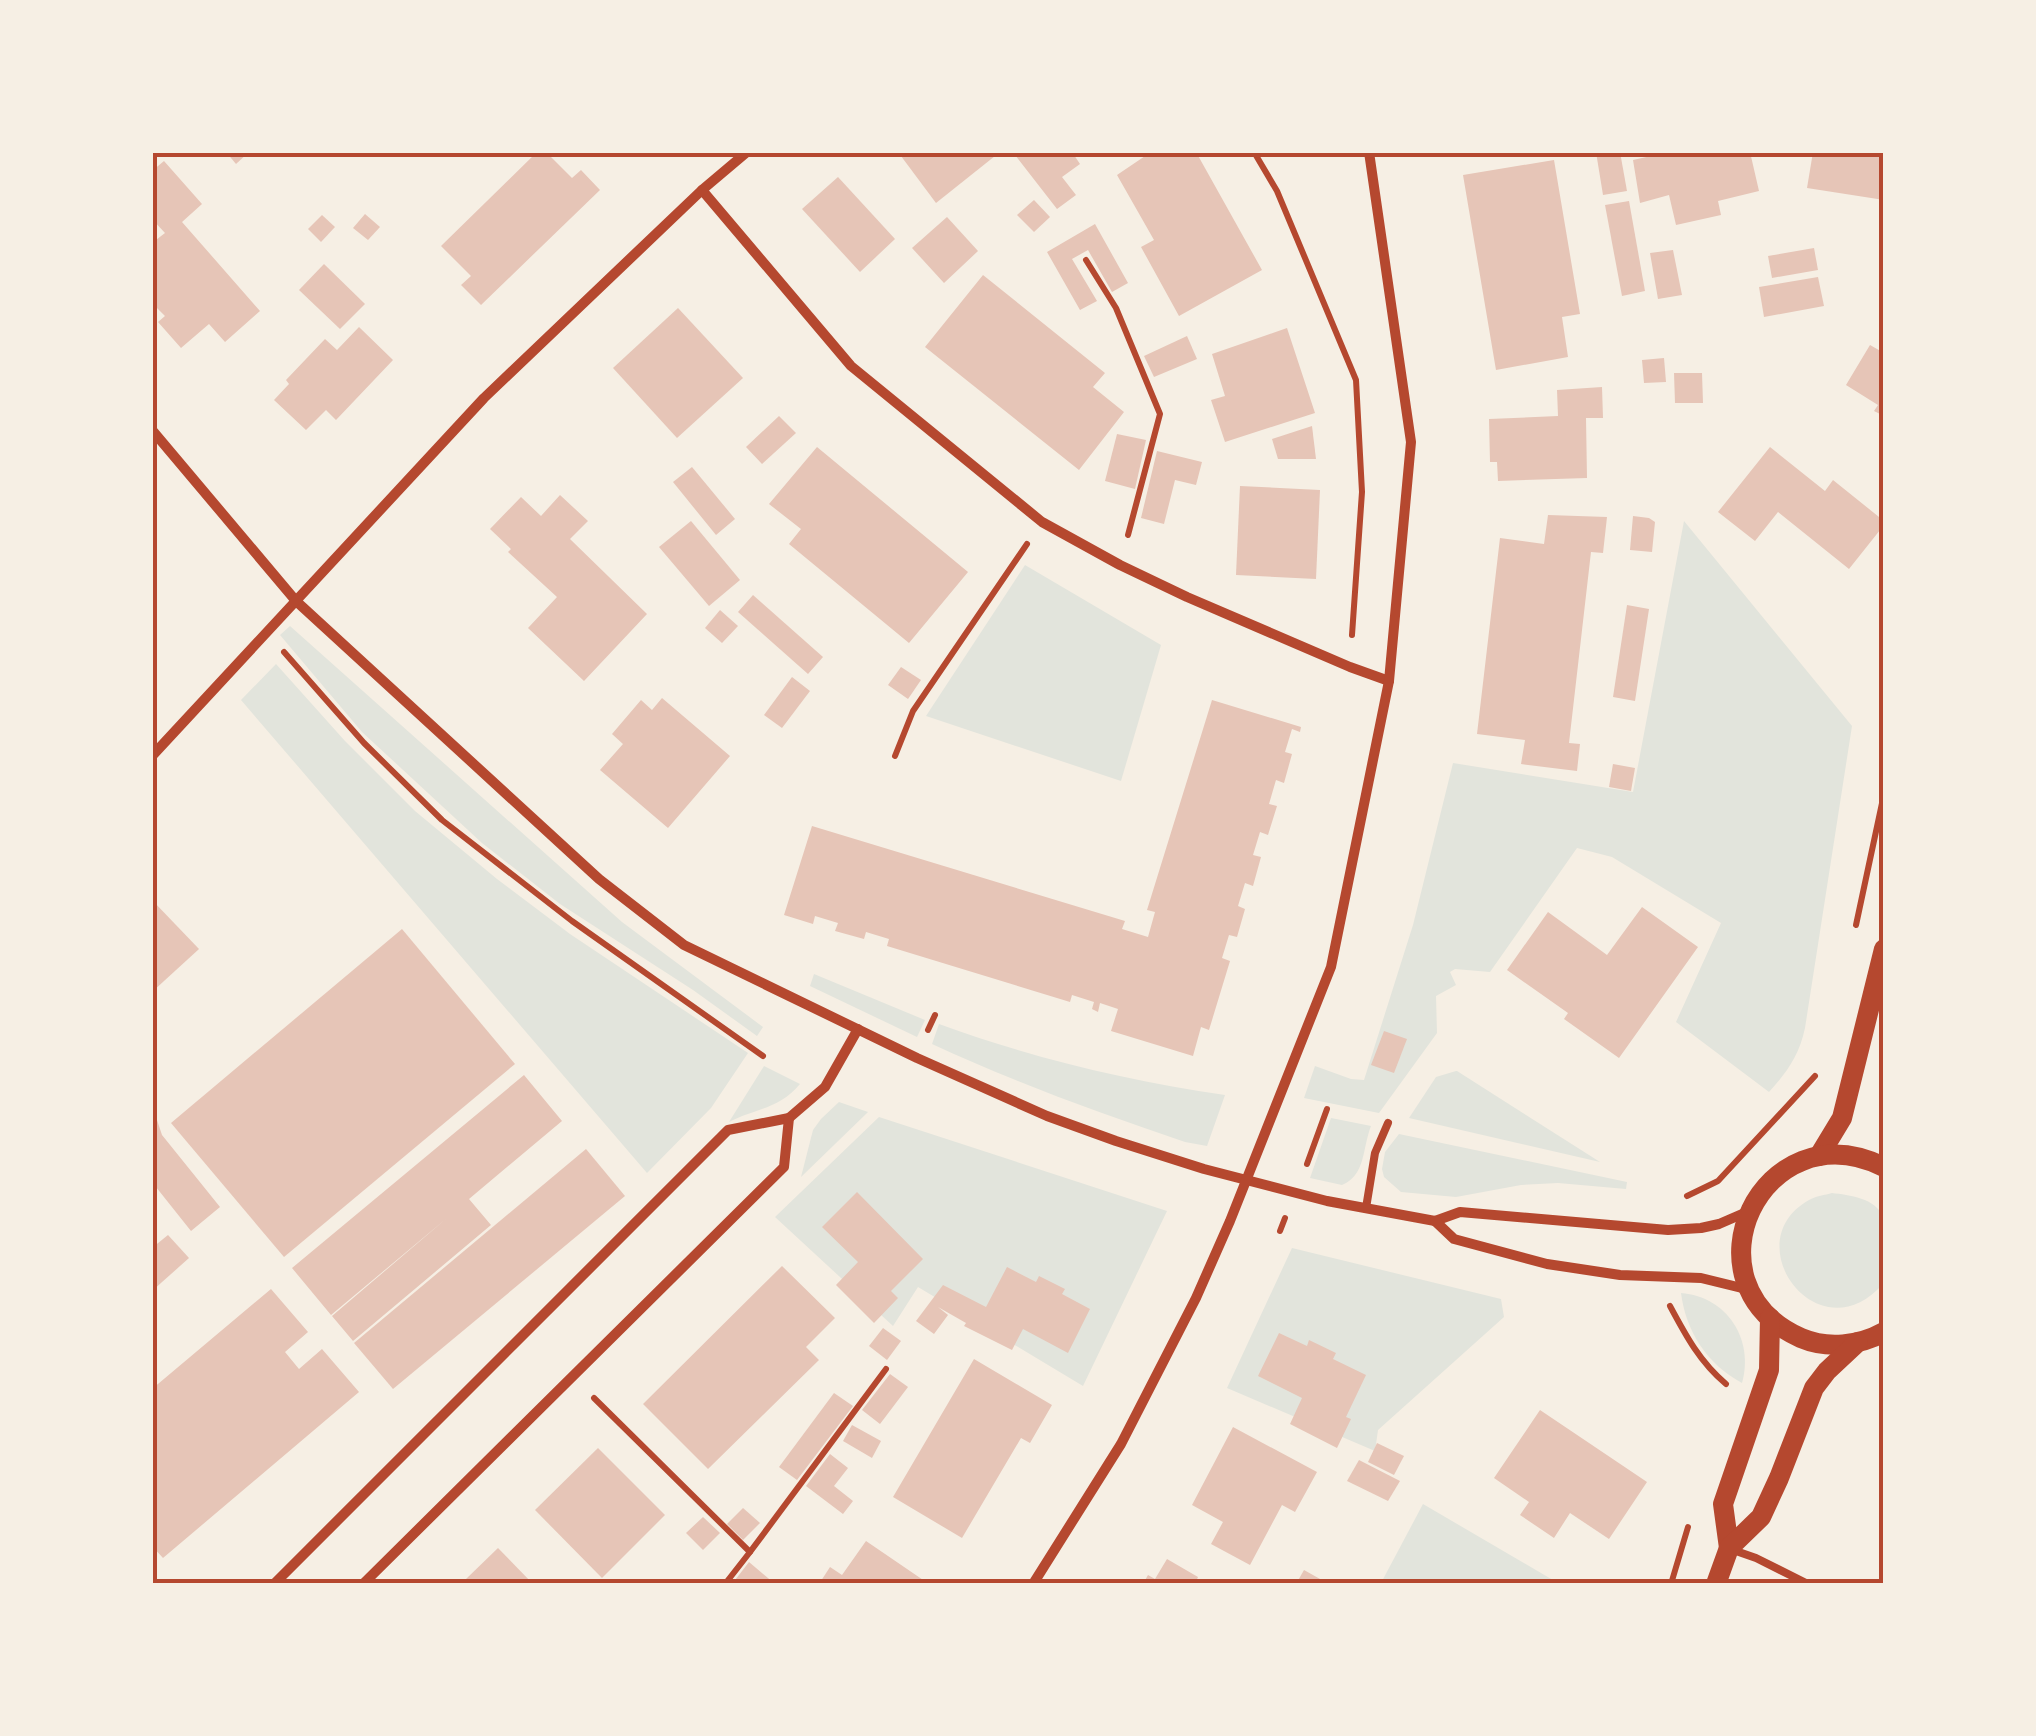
<svg xmlns="http://www.w3.org/2000/svg" width="2036" height="1736" font-family="'PT Sans Narrow',sans-serif">
<style>
.green{fill:#e2e4dc}
.building{fill:#e6c5b7}
.lines{fill:none;stroke-linecap:round;stroke-linejoin:round}
.path{stroke:#b5482f;stroke-width:6}
.service{stroke:#b5482f;stroke-width:8}
.minor{stroke:#b5482f;stroke-width:10}
.secondary{stroke:#b5482f;stroke-width:20}
.neatline{fill:none;stroke:#b5482f;stroke-width:4}
</style>
<rect width="100%" height="100%" fill="#f6efe4"/>
<g class="green">
<path d="M1684 521 1852 726 1805 1028C1799 1056 1787 1072 1769 1092L1676 1022 1721 923 1612 857 1577 848 1490 972 1455 969 1450 972 1456 985 1436 996 1437 1033 1379 1113 1304 1098 1315 1066 1351 1079 1364 1080 1413 925 1453 763 1633 792Z"/>
<polygon points="1025,565 1161,645 1121,781 926,716"/>
<polygon points="290,626 622,922 763,1027 757,1036 693,990 560,904 482,843 362,732 280,635"/>
<polygon points="276,664 345,741 415,811 497,879 570,934 748,1053 711,1108 647,1173 241,700"/>
<polygon points="814,974 925,1020 917,1037 810,986"/>
<path d="M939 1024C1032 1058 1128 1081 1225 1095L1207 1146 1185 1142C1099 1113 1014 1082 932 1044Z"/>
<path d="M764 1066 800 1084C779 1109 757 1108 729 1122Z"/>
<polygon points="1456,1071 1457,1071 1600,1162 1409,1118 1436,1077"/>
<polygon points="839,1102 868,1112 801,1177 813,1130 821,1119"/>
<polygon points="879,1117 1167,1211 1083,1386 918,1287 893,1326 775,1217"/>
<path d="M1331 1118 1371 1126C1362 1149 1366 1175 1342 1185L1310 1178Z"/>
<polygon points="1399,1134 1627,1182 1626,1189 1558,1183 1521,1185 1456,1197 1401,1192 1384,1177 1382,1169 1385,1152"/>
<path d="M1832 1193C1849 1195 1876 1198 1883 1217 1886 1225 1884 1272 1883 1284 1818 1357 1734 1242 1809 1200 1816 1196 1825 1195 1832 1193Z"/>
<polygon points="1292,1248 1501,1299 1504,1317 1378,1430 1375,1451 1227,1388"/>
<path d="M1681 1293C1728 1297 1754 1340 1742 1383 1707 1364 1686 1332 1681 1293Z"/>
<polygon points="1423,1504 1558,1583 1381,1583"/>
</g>
<g class="building">
<polygon points="226,152 249,152 236,164"/>
<polygon points="537,152 546,152 572,178 581,170 600,190 481,305 461,285 471,276 441,246"/>
<polygon points="898,152 1000,152 936,203"/>
<polygon points="1018,152 1072,152 1080,164 1062,177 1076,195 1057,209 1015,155"/>
<polygon points="1151,152 1196,152 1262,270 1179,316 1141,247 1154,240 1117,175"/>
<polygon points="1596,152 1620,152 1627,191 1603,195"/>
<polygon points="1659,152 1750,152 1759,191 1718,201 1721,215 1676,225 1669,195 1640,203 1633,160 1660,154"/>
<polygon points="1813,152 1884,152 1884,200 1807,188"/>
<polygon points="1554,160 1580,314 1562,317 1568,357 1496,370 1463,175"/>
<polygon points="164,161 202,204 182,222 260,311 225,342 209,324 181,348 158,322 165,316 152,303 152,243 165,233 152,219 152,171"/>
<polygon points="838,177 895,239 860,272 802,209"/>
<polygon points="1034,200 1050,217 1034,232 1017,215"/>
<polygon points="1629,201 1645,291 1622,296 1605,205"/>
<polygon points="365,214 380,227 368,240 353,228"/>
<polygon points="322,215 335,227 321,242 308,229"/>
<polygon points="947,217 978,251 944,283 912,248"/>
<polygon points="1095,224 1128,283 1112,292 1088,250 1072,259 1097,301 1080,310 1047,252"/>
<polygon points="1814,248 1818,270 1772,278 1768,256"/>
<polygon points="1673,250 1682,295 1658,299 1650,253"/>
<polygon points="324,264 365,304 340,329 299,290"/>
<polygon points="983,275 1105,373 1093,387 1124,412 1079,470 925,347"/>
<polygon points="1818,277 1824,306 1764,317 1759,287"/>
<polygon points="678,308 743,378 677,438 613,368"/>
<polygon points="359,327 393,360 336,420 326,410 306,430 274,400 289,384 286,380 325,339 337,350"/>
<polygon points="1287,328 1315,413 1225,442 1211,400 1225,396 1212,354"/>
<polygon points="1187,336 1197,359 1154,377 1144,356"/>
<polygon points="1870,345 1884,353 1884,416 1874,411 1878,405 1846,385"/>
<polygon points="1664,358 1666,382 1644,383 1642,360"/>
<polygon points="1674,373 1702,373 1703,403 1675,403"/>
<polygon points="1602,387 1603,418 1586,418 1587,478 1498,481 1497,462 1490,462 1489,419 1558,416 1557,390"/>
<polygon points="779,416 796,433 762,464 746,447"/>
<polygon points="1312,426 1316,459 1278,459 1272,439"/>
<polygon points="1117,434 1146,440 1135,489 1105,481"/>
<polygon points="817,447 968,572 909,643 789,544 801,529 769,504"/>
<polygon points="1770,447 1825,491 1833,480 1884,521 1884,525 1849,569 1778,512 1755,541 1718,512"/>
<polygon points="1157,451 1202,462 1196,485 1175,480 1164,524 1141,518"/>
<polygon points="692,467 735,519 716,535 673,482"/>
<polygon points="1240,486 1320,490 1316,579 1236,575"/>
<polygon points="560,495 588,521 570,539 647,614 584,681 528,628 557,597 508,552 511,549 490,529 521,497 541,516"/>
<polygon points="1548,515 1607,517 1603,553 1591,552 1569,743 1580,744 1577,771 1521,764 1525,740 1477,734 1500,538 1544,544"/>
<polygon points="1633,516 1649,518 1655,522 1652,552 1630,550"/>
<polygon points="691,521 740,580 709,606 659,547"/>
<polygon points="753,595 823,657 808,674 738,612"/>
<polygon points="1627,605 1649,609 1635,701 1613,697"/>
<polygon points="720,610 738,626 722,643 705,628"/>
<polygon points="901,667 921,680 908,699 888,685"/>
<polygon points="792,677 810,691 782,728 764,715"/>
<polygon points="662,698 730,756 668,828 600,770 623,744 612,734 641,700 652,710"/>
<polygon points="1212,700 1301,727 1300,732 1292,729 1285,752 1292,754 1284,783 1276,780 1269,804 1277,806 1268,835 1260,832 1253,855 1261,857 1253,886 1245,883 1238,906 1245,909 1237,937 1229,935 1222,958 1230,961 1209,1030 1201,1027 1193,1056 1111,1031 1118,1009 1100,1003 1098,1012 1092,1009 1094,1002 1072,995 1070,1002 887,946 889,939 866,932 864,939 835,931 838,923 815,916 813,924 784,915 812,826 1125,921 1122,929 1148,937 1155,912 1147,910"/>
<polygon points="1613,764 1635,768 1631,791 1609,787"/>
<polygon points="152,900 199,949 152,992"/>
<polygon points="1642,907 1698,947 1619,1058 1564,1019 1568,1013 1507,970 1548,912 1607,955"/>
<polygon points="402,929 515,1064 284,1257 171,1123"/>
<polygon points="1384,1031 1407,1039 1394,1073 1371,1065"/>
<polygon points="524,1075 562,1121 469,1199 491,1225 353,1341 332,1316 447,1218 331,1315 292,1268"/>
<polygon points="152,1105 162,1135 220,1207 191,1231 152,1182"/>
<polygon points="586,1149 625,1196 393,1389 354,1343"/>
<polygon points="857,1192 923,1259 891,1291 898,1298 874,1323 836,1285 858,1262 822,1227"/>
<polygon points="168,1235 189,1258 152,1291 152,1248"/>
<polygon points="782,1266 835,1318 806,1347 819,1360 708,1469 643,1404"/>
<polygon points="1007,1267 1036,1282 1039,1276 1065,1289 1062,1294 1090,1309 1068,1353 1023,1329 1012,1350 964,1326 966,1323 938,1307 948,1315 934,1334 916,1321 943,1285 986,1307"/>
<polygon points="271,1289 308,1332 285,1352 299,1369 322,1349 359,1392 163,1558 152,1546 152,1389"/>
<polygon points="883,1328 901,1341 887,1360 869,1346"/>
<polygon points="1279,1333 1307,1346 1309,1340 1336,1353 1333,1359 1366,1375 1346,1417 1351,1419 1337,1448 1290,1424 1302,1398 1258,1376"/>
<polygon points="974,1359 1052,1405 1030,1443 1021,1438 962,1538 893,1497"/>
<polygon points="890,1374 908,1387 880,1424 862,1410"/>
<polygon points="834,1393 853,1406 797,1480 779,1467"/>
<polygon points="1540,1410 1647,1482 1609,1539 1570,1513 1554,1538 1520,1515 1529,1502 1494,1478"/>
<polygon points="852,1425 881,1441 872,1458 843,1441"/>
<polygon points="1233,1427 1317,1472 1295,1512 1282,1505 1250,1565 1211,1544 1223,1522 1192,1505"/>
<polygon points="1377,1443 1404,1456 1394,1475 1368,1462"/>
<polygon points="598,1448 665,1515 602,1578 535,1510"/>
<polygon points="830,1454 848,1468 834,1486 853,1501 843,1514 806,1486"/>
<polygon points="1359,1460 1400,1481 1388,1501 1347,1481"/>
<polygon points="743,1508 760,1523 743,1540 727,1524"/>
<polygon points="703,1517 720,1533 703,1550 686,1533"/>
<polygon points="866,1541 929,1584 819,1584 830,1567 842,1575"/>
<polygon points="498,1548 533,1584 462,1584 466,1579"/>
<polygon points="1167,1559 1198,1577 1195,1584 1143,1584 1148,1575 1155,1579"/>
<polygon points="749,1562 775,1584 732,1584"/>
<polygon points="1304,1570 1329,1584 1296,1584"/>
</g>
<g class="lines">
<g class="path">
<polyline points="1254,152 1277,191 1356,380 1362,492 1352,635"/>
<polyline points="1086,260 1116,308 1160,414 1128,535"/>
<polyline points="284,652 364,743 442,820 572,921 763,1056"/>
<polyline points="895,756 913,711 1027,544"/>
<polyline points="1856,925 1884,794"/>
<polyline points="928,1030 935,1015"/>
<polyline points="1307,1164 1327,1109"/>
<polyline points="1687,1196 1718,1181 1815,1076"/>
<polyline points="1280,1231 1285,1218"/>
<path d="M1670 1306C1686 1336 1700 1362 1726 1384"/>
<polyline points="594,1398 750,1552 886,1369"/>
<polyline points="725,1584 750,1552"/>
<polyline points="1671,1584 1688,1527"/>
</g>
<g class="service">
<polyline points="1366,1208 1375,1153 1388,1123"/>
<polyline points="1733,1550 1756,1558 1808,1584"/>
</g>
<g class="minor">
<polyline points="702,190 851,366 1042,522 1120,565 1187,597 1350,667 1389,681"/>
<polyline points="152,430 296,601 599,879 684,945 917,1058 1047,1116 1116,1141 1204,1169 1327,1201 1435,1221 1460,1212 1668,1230 1701,1228 1719,1224 1749,1211"/>
<polyline points="152,756 484,398 702,190 747,152"/>
<polyline points="1435,1221 1454,1239 1547,1264 1620,1275 1701,1278 1750,1290"/>
<polyline points="274,1584 728,1130 789,1118 825,1087 858,1029"/>
<polyline points="363,1584 784,1167 789,1118"/>
<polyline points="1033,1584 1121,1444 1196,1298 1230,1221 1331,967 1389,681 1411,442 1369,152"/>
</g>
<g class="secondary">
<polyline points="1819,1156 1842,1118 1884,949"/>
<path d="M1884 1167C1762 1107 1679 1284 1801 1338 1827 1349 1859 1346 1884 1332"/>
<polyline points="1729,1548 1723,1504 1769,1370 1770,1318"/>
<polyline points="1716,1584 1729,1548 1761,1517 1779,1478 1814,1388 1827,1371 1858,1342"/>
</g>
</g>
<rect width="2036" height="1736" fill="none" stroke="#f6efe4" stroke-width="310"/>
<rect x="155" y="155" width="1726" height="1426" class="neatline"/>
</svg>
